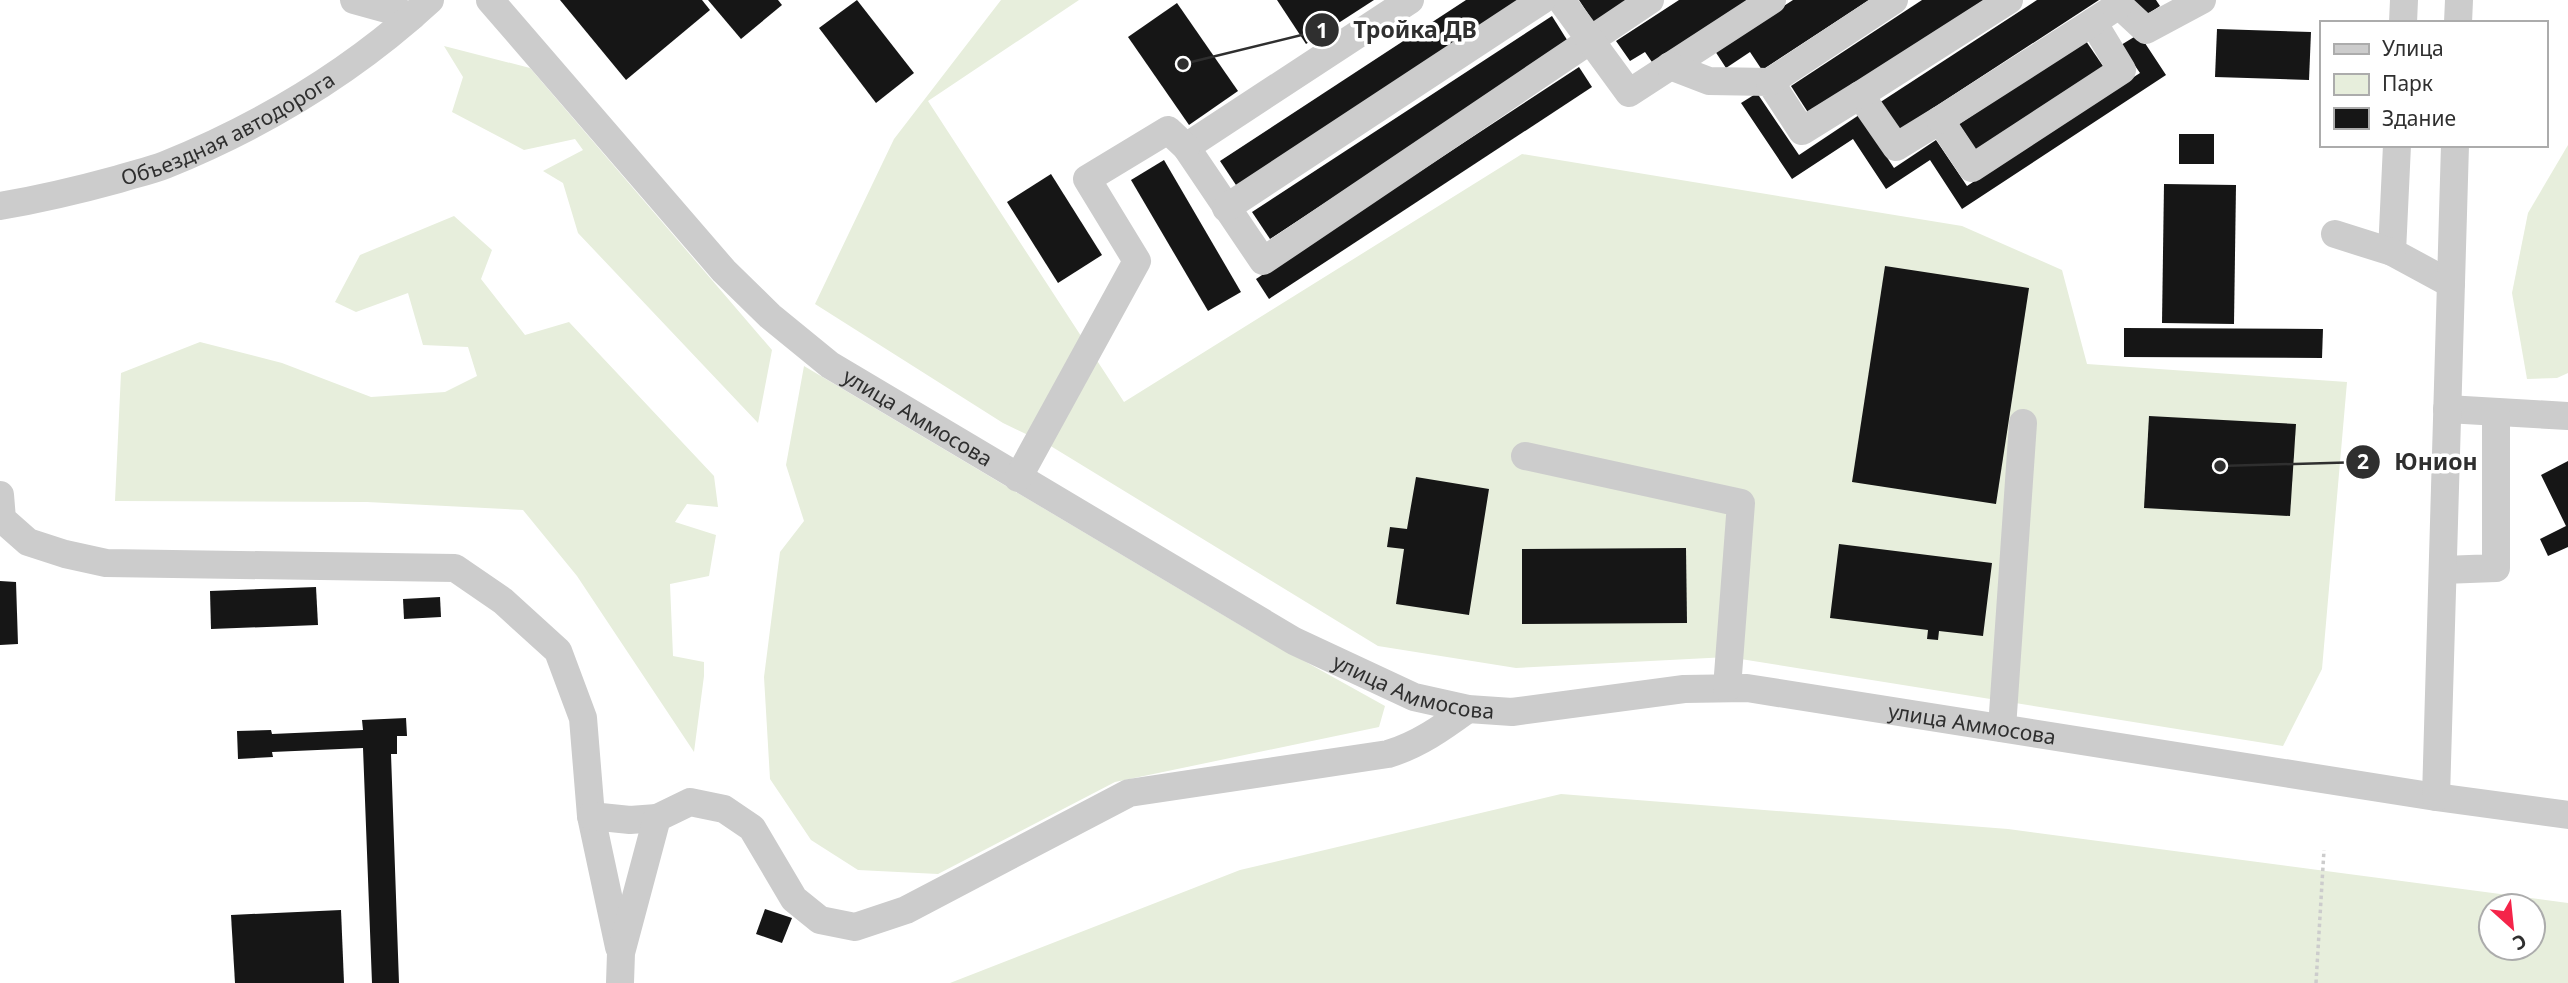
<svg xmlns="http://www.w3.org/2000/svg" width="2568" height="983" font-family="'Noto Sans',sans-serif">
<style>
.green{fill:#e7eedc;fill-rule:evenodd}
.building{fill:#161616}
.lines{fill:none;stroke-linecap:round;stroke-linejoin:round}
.path{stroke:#ccc;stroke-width:3.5;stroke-dasharray:3.5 3.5;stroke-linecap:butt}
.minor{stroke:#ccc;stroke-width:28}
.labels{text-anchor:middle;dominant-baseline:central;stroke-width:7;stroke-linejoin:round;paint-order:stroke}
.street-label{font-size:21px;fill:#2f2f2f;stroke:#fff}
.leader{fill:none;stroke:#2f2f2f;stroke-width:2.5}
.callout-dot{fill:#2f2f2f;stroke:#fff;stroke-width:2.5}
.mark-label{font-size:21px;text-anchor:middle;font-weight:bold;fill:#fff}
.callout-label{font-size:23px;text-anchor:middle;font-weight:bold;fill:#2f2f2f;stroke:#fff;stroke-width:7;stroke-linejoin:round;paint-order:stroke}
</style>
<rect width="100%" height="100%" fill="#fff"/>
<g class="green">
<polygon points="1001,0 1079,0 928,101 1124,402 1522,154 1962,226 2062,270 2087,364 2347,382 2322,669 2283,746 1728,657 1516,668 1378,646 1049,445 1003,423 815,304 894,139"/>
<polygon points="444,46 530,68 772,350 758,423 578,233 563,183 543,171 583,150 575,139 524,150 452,112 463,77"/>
<polygon points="2568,145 2568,373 2557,378 2527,379 2512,293 2528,213"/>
<polygon points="454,216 492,250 481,279 525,335 569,322 714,476 718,507 687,504 675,522 716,535 709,576 670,584 673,656 704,662 704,676 694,752 577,576 523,510 367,502 115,501 121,373 200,342 282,363 371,397 445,392 477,376 468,347 423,345 408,293 356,312 335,302 360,255"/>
<polygon points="804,366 1250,631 1385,706 1379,727 1115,782 938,874 858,870 811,840 770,779 764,677 777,575 780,552 804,521 786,465"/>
<path d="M1561 794 2008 829 2568 903V983H950L1240 870ZM2491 906H2533V948H2491Z"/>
</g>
<g class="building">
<polygon points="560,0 702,0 710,10 626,80"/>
<polygon points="708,0 778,0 782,5 741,39"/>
<polygon points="857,0 914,73 876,103 819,28"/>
<polygon points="1277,0 1374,0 1306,44"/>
<polygon points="1466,0 1524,0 1238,188 1220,161"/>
<polygon points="1579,0 1629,0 1594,23"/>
<polygon points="1679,0 1754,0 1654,65 1645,52 1630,61 1616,41"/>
<polygon points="1793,0 1869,0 1762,70 1750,52 1726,68 1715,51"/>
<polygon points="1922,0 1984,0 1809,114 1791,86"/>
<polygon points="2037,0 2099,0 1898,131 1879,103"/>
<polygon points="2132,0 2156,0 2160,6 2143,17"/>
<polygon points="1177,3 1238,91 1189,125 1128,37"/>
<polygon points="1552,16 1569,43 1270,239 1252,212"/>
<polygon points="2217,29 2311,32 2309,80 2215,77"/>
<polygon points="2139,34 2166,75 1962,209 1930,160 1886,189 1853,139 1792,179 1741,103 1757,93 1799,155 1859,115 1894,168 1936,140 1967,186 2140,73 2121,45"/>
<polygon points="2086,41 2105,69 1977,152 1959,124"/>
<polygon points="1579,67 1592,87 1269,299 1256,279"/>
<rect x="2179" y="134" width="35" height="30"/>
<polygon points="1164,160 1241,292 1208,311 1131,180"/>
<polygon points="1051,174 1102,255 1058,283 1007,202"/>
<polygon points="2164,184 2236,185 2234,324 2162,323"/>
<polygon points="1885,266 2029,288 1996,504 1852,482"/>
<polygon points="2124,328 2323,329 2322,358 2124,357"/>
<polygon points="2149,416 2296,424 2290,516 2144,508"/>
<polygon points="2568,461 2568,547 2548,556 2540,539 2566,526 2541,475"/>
<polygon points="1416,477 1489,489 1469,615 1396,604 1404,549 1387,547 1390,527 1407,529"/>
<polygon points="1839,544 1992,563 1983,636 1939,631 1938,640 1927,639 1928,630 1830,618"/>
<polygon points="1686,548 1687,623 1522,624 1522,549"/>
<polygon points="0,581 16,582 18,644 0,645"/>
<polygon points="316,587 318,625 211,629 210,591"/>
<polygon points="440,597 441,617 404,619 403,599"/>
<polygon points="406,718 407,736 397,736 397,754 391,754 399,983 372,983 363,748 272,752 273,757 238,759 237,731 271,730 272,734 363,730 362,720"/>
<polygon points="765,909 792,918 782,943 756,934"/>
<polygon points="341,910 344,983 235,983 231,915"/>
</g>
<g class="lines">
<polyline class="path" points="2316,983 2324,850"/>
<g class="minor">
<polyline points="354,0 412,16"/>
<path id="s1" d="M490 0 724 271 770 316 830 365 1294 641 1414 697 1468 709 1512 712 1684 689 1747 688 2436 797 2568 815"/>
<polyline points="1410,0 1186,147 1263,261 1650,0"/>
<polyline points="1561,0 1629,93 1772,0"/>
<polyline points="2119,5 2146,30 2202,0"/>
<polyline points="2403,23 2404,0"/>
<polyline points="2458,23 2459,0"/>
<polyline points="1670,66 1709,81 1770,82 1802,131 1860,95 1896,147 1940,120 1972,168 2122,70 2093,22 2119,5 2117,0"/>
<polyline points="1770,82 1894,0"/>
<polyline points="1860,95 2009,0"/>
<polyline points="1940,120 2093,22"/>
<polyline points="2397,145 2392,252 2451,284"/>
<path id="s2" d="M0 206C41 199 79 190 119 179 134 174 150 171 165 165 261 126 353 71 430 0"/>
<polyline points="1226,208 1542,0"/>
<polyline points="2335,234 2392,252"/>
<polyline points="2447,409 2568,416"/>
<polyline points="1525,456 1741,503 1727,688"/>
<polyline points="1018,478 1137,261 1087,179 1168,130 1186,147"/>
<polyline points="0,495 2,519 28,542 65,554 106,563 455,568 503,601 558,651 583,718 591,816 619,947"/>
<polyline points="2443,570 2496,568 2496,412"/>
<polyline points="2002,728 2023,423"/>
<polyline points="2436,797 2455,145"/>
<polyline points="591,816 630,820 657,818"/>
<path d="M620 983 621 953 657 818 690 802 724 809 752 828 794 899 820 920 855 927 906 910 1129 793 1388 754C1418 745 1442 728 1468 709"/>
</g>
</g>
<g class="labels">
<g class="street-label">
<text stroke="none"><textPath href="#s2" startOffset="242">Объездная автодорога</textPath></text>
<text stroke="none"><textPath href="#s1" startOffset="602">улица Аммосова</textPath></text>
<text stroke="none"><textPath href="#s1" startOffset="1169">улица Аммосова</textPath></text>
<text stroke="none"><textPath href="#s1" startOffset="1736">улица Аммосова</textPath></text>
</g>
</g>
<path class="leader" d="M1183 64L1322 30M2220 466L2363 462"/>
<g class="callout-dot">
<circle cx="1183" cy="64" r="7"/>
<circle cx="2220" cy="466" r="7"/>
<circle cx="1322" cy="30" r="18"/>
<circle cx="2363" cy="462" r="18"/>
</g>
<g class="mark-label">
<text x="1322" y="38">1</text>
<text x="2363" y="469">2</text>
</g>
<g class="callout-label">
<text x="1415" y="38">Тройка ДВ</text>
<text x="2436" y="470">Юнион</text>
</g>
<rect x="2320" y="21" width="228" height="126" fill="#ffffff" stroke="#acacac" stroke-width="2"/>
<rect x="2334" y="44" width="35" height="10" fill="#cccccc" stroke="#acacac" stroke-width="2"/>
<text x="2382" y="56" font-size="21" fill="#2f2f2f">Улица</text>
<rect x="2334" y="74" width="35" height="21" fill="#e7eedc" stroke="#acacac" stroke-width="2"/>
<text x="2382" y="91" font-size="21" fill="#2f2f2f">Парк</text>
<rect x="2334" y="108" width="35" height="21" fill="#161616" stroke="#acacac" stroke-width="2"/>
<text x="2382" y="126" font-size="21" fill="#2f2f2f">Здание</text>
<g transform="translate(2512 927) rotate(153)"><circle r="33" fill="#ffffff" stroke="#acacac" stroke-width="2"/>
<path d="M0-5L12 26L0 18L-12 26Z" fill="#f42449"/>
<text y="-10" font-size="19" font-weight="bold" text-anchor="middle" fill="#2f2f2f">С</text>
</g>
</svg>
